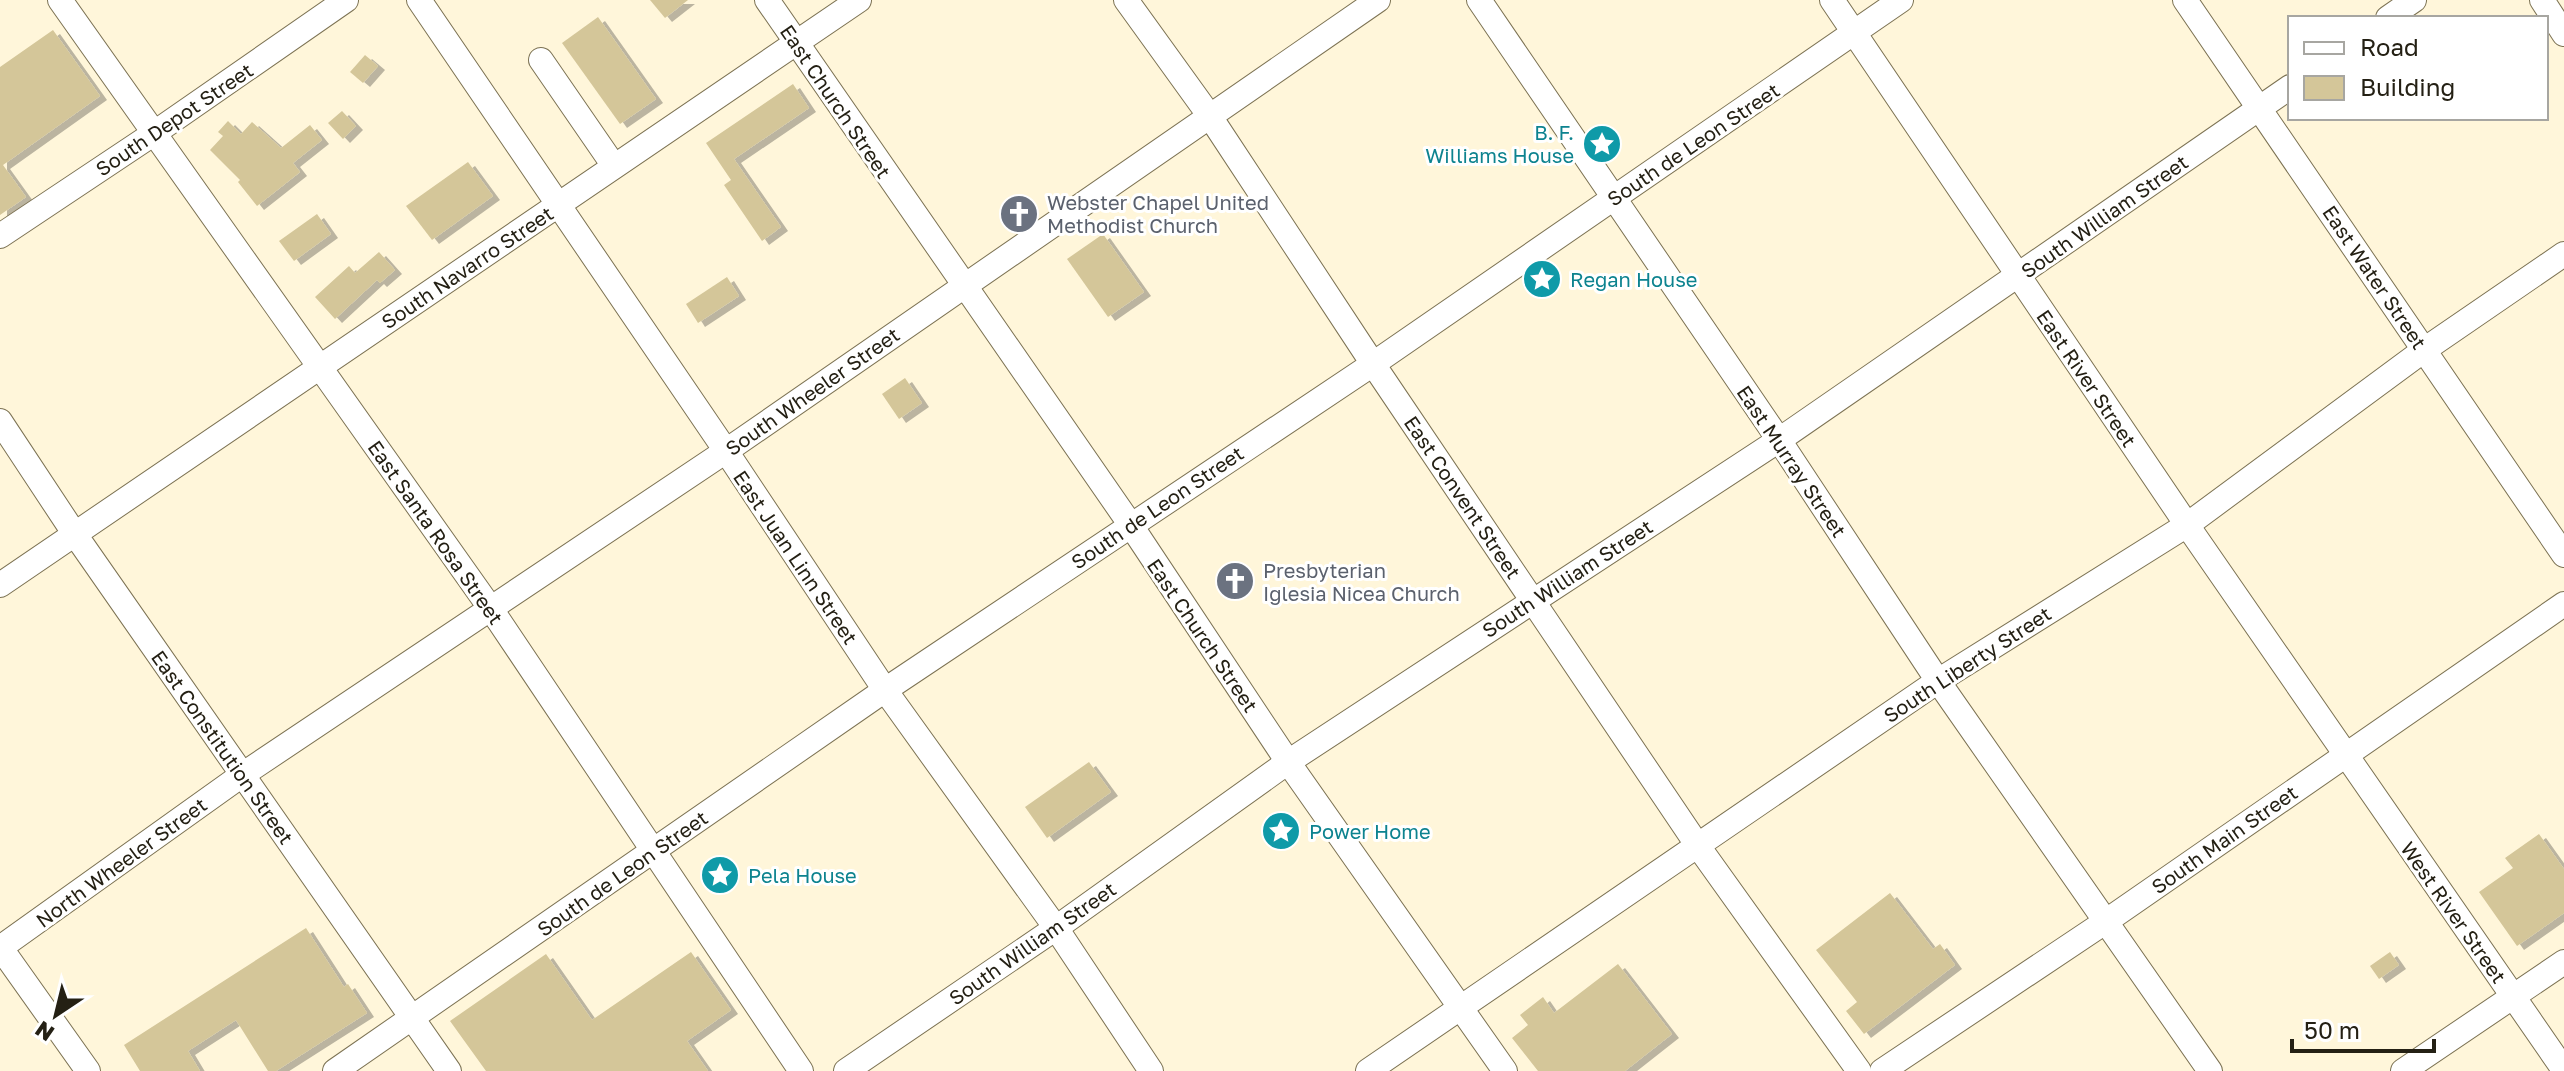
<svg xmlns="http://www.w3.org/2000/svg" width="2564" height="1071" font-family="'Golos Text',sans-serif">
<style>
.building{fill:#d4c699;filter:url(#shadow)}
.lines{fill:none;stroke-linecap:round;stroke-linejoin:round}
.minor-casing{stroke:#7c7253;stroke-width:26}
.minor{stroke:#fff;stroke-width:24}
.labels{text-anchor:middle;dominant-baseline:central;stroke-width:6;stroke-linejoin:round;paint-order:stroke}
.street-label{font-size:20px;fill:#242014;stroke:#fff}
.culture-label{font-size:20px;fill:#0d838f;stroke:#fff;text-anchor:start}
.worship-label{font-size:20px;fill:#5b616d;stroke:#fff;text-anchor:start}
</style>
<defs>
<filter id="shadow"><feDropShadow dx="7" dy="4" stdDeviation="0" flood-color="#0004"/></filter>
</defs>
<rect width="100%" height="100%" fill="#fff6da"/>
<g class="building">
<polygon points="650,0 688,0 665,18"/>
<polygon points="598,17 656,99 620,124 562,43"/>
<polygon points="53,30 100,96 3,165 26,197 0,215 0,67"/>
<polygon points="365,55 378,66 363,83 350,72"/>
<polygon points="793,84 809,108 734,159 781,227 762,241 724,185 731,180 706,143"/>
<polygon points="342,111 356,126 343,139 328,123"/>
<polygon points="228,121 241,134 252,122 281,148 310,125 322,140 293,163 300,172 257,206 238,182 240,180 210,150 223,136 218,132"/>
<polygon points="468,162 493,196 432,240 406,206"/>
<polygon points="317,214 331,234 294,261 279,241"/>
<polygon points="1103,234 1144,292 1108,317 1067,259"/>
<polygon points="379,252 395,270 380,283 377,280 335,319 315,297 349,266 355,273"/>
<polygon points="727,277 739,296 698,323 686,304"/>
<polygon points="905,378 922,403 899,419 882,394"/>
<polygon points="1089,762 1111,792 1047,838 1025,807"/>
<polygon points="2539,834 2564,869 2564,913 2517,946 2479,892 2513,868 2505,858"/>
<polygon points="1890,893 1933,949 1940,944 1955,965 1864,1034 1846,1011 1857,1002 1816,950"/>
<polygon points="306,928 344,987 348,984 367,1013 276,1071 268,1071 236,1020 188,1051 200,1071 140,1071 124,1045"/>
<polygon points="691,952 731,1010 687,1041 708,1071 486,1071 450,1021 546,954 592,1020"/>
<polygon points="2390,952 2399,965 2379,979 2370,966"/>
<polygon points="1618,964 1672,1034 1625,1071 1538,1071 1512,1038 1528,1025 1520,1015 1543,997 1554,1013"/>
</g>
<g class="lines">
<defs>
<g id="minor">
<polyline points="60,0 491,609 801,1071"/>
<polyline points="419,0 726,451 885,690 1056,928 1151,1071"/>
<polyline points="767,0 1130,524 1288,762 1505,1071"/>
<polyline points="1126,0 1209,115 1373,364 1698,846 1859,1071"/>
<polyline points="1479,0 1779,440 1938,681 2210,1071"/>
<polyline points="1832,0 2187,525 2564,1070"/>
<polyline points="2185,0 2564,555"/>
<polyline points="2542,0 2564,34"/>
<polyline points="2388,18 2414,0"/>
<polyline points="541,60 614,166"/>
<polyline points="0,236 153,134 346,0"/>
<polyline points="0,421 74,533 449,1071"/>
<polyline points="0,585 859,0"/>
<polyline points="0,947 88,1071"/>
<polyline points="0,948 242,775 726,451 1378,0"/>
<polyline points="335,1071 885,690 1373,364 1901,0"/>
<polyline points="846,1071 1056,928 1288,762 1779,440 2290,87"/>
<polyline points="1368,1071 1938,681 2187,525 2424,350 2564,254"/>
<polyline points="1882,1071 2105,922 2564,604"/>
<polyline points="2403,1071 2564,962"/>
</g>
</defs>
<use href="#minor" class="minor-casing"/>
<use href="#minor" class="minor"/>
</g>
<defs>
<symbol id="sight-disc" viewBox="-11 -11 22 22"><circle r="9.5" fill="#0f9aa8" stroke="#fff"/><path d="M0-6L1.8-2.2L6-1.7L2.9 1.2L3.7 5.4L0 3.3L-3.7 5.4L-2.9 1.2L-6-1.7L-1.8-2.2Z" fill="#fff"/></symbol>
<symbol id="church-disc" viewBox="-11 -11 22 22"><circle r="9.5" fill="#6b7280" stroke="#fff"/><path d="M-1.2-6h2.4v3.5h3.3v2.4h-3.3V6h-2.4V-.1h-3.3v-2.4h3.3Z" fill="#fff"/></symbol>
</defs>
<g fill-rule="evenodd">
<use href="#sight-disc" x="1580" y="122" width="44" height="44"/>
<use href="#church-disc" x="997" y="192" width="44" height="44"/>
<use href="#sight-disc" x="1520" y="257" width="44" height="44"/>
<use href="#church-disc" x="1213" y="559" width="44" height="44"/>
<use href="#sight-disc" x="1259" y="809" width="44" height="44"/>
<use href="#sight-disc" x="698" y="853" width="44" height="44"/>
</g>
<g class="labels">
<g class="street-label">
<text transform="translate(836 101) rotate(56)">East Church Street</text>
<text transform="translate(174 119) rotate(-34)">South Depot Street</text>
<text transform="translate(1693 144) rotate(-34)">South de Leon Street</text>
<text transform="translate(2104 216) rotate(-35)">South William Street</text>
<text transform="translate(467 267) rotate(-34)">South Navarro Street</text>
<text transform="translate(2375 277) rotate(56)">East Water Street</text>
<text transform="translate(2087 378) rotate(56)">East River Street</text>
<text transform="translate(812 391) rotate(-35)">South Wheeler Street</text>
<text transform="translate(1792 461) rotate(56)">East Murray Street</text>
<text transform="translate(1463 497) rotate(56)">East Convent Street</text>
<text transform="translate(1157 507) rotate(-34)">South de Leon Street</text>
<text transform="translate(436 532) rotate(55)">East Santa Rosa Street</text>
<text transform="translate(796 557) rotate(56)">East Juan Linn Street</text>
<text transform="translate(1567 578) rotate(-33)">South William Street</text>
<text transform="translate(1203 635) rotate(56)">East Church Street</text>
<text transform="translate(1967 664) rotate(-33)">South Liberty Street</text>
<text transform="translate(223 747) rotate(55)">East Constitution Street</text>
<text transform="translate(2224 839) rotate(-35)">South Main Street</text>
<text transform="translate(121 862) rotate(-36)">North Wheeler Street</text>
<text transform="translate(622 873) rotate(-35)">South de Leon Street</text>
<text transform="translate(2454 912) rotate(55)">West River Street</text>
<text transform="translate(1032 943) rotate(-35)">South William Street</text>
</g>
<g class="culture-label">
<text x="1574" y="132" text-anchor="end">B. F.<tspan x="1574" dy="23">Williams House</tspan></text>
<text x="1570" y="279">Regan House</text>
<text x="1309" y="831">Power Home</text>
<text x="748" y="875">Pela House</text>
</g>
<g class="worship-label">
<text x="1047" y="202">Webster Chapel United<tspan x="1047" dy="23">Methodist Church</tspan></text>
<text x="1263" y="570">Presbyterian<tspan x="1263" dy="23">Iglesia Nicea Church</tspan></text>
</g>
</g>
<rect x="2288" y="16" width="260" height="104" fill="#ffffff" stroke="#a7a6a1" stroke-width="2"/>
<rect x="2304" y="42" width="40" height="12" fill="#ffffff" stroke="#a7a6a1" stroke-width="2"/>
<text x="2360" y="56" font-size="24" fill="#242014">Road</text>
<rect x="2304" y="76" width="40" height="24" fill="#d4c699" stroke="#a7a6a1" stroke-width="2"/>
<text x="2360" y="96" font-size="24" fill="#242014">Building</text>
<g transform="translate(56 1015) rotate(215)" stroke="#ffffff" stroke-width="6" paint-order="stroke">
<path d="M0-6L14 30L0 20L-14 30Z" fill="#242014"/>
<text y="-12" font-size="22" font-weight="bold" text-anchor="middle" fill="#242014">N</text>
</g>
<path d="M2292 1039v12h142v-12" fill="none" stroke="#242014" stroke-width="4"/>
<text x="2304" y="1039" font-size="24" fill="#242014" stroke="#ffffff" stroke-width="6" paint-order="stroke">50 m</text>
</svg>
